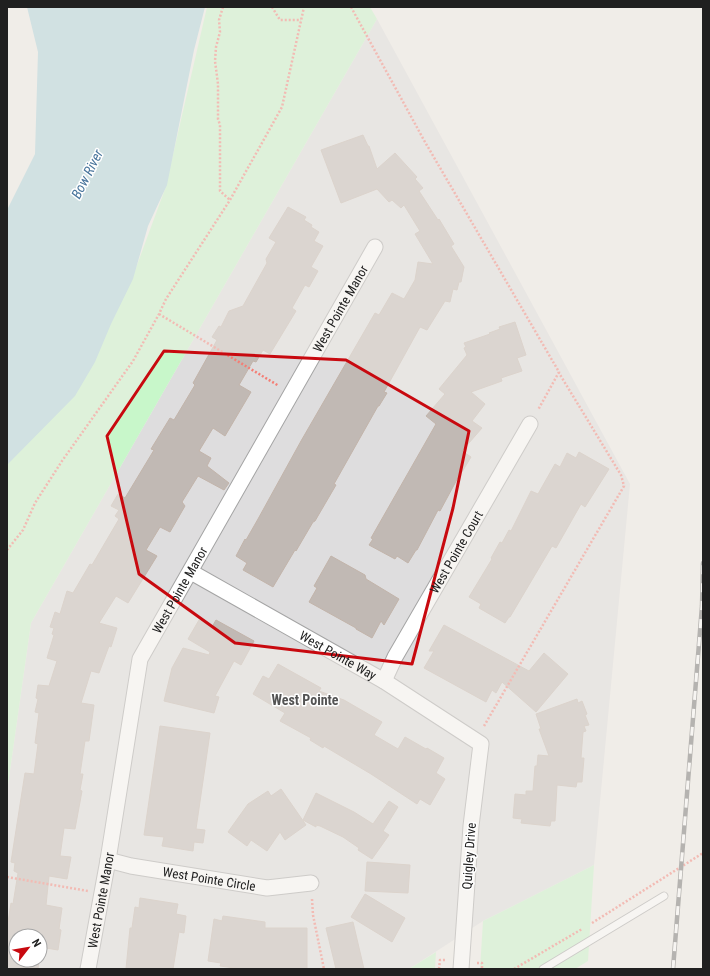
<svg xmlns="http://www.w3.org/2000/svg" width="710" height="976" font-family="'Roboto Condensed',sans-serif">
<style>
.residential{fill:#deddde;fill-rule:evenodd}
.park{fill:#c8f7ca}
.water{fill:#aad2dc}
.building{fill:#c1b9b4;stroke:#c2b4aa}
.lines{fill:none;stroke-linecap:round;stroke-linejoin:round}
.service-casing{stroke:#a4a4a4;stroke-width:9}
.minor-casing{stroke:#a4a4a4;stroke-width:17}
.path{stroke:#f47e75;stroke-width:2.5;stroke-dasharray:2 2;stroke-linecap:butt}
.service{stroke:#fff;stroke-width:7}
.minor{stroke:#fff;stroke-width:15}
.rail-casing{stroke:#6e6e6e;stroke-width:4.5}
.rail{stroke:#fff;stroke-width:3;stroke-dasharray:9;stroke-linecap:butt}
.marked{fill:none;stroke:#c8090f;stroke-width:3;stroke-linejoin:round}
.labels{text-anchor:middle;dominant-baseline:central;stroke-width:3;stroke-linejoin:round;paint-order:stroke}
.street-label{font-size:13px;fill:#202020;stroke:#fff}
.water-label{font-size:14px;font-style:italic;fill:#4a769d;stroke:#fff}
.neighbourhood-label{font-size:14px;font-weight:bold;fill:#535353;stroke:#fff}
</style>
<rect width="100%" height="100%" fill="#f0ede8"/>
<path class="residential" d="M377 19 630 484 594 865 483 921 409 969H7V792L31 623ZM16 936H40V960H16Z"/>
<g class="park">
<polygon points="207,7 370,7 377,19 31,623 7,792 7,464 130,284 165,189"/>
<polygon points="594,865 588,961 575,969 480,969 483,921"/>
<polygon points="436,952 435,969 409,969"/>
</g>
<polygon class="water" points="27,7 205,7 194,50 167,185 148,226 133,279 111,324 95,362 75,396 7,465 7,210 35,154 38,52"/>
<g class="building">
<polygon points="363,135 368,146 369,146 377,169 395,153 417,177 415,179 423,188 419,191 438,220 439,219 454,244 451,246 464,267 461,282 459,282 457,290 453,289 450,302 445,301 427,330 420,327 384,392 387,393 379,406 378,406 334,484 336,485 315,521 313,522 296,551 295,550 273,587 243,570 247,563 236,556 245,539 246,540 258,519 301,441 375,313 379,315 392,293 404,299 415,280 418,262 433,264 415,234 420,231 404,205 401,208 392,200 389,202 377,189 341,203 321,150"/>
<polygon points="288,207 306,217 304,220 312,225 311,227 319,232 314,241 323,246 311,267 318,271 309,287 305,285 292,308 296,311 270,354 263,350 256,362 253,361 239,385 251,392 225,436 213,428 199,451 211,458 207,466 229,483 224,490 198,476 182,502 185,506 170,532 160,527 146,550 157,556 128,603 116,596 99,623 117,628 111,647 109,646 99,673 91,671 81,703 94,705 89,741 85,741 80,774 83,774 80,790 82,791 75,829 64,828 60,856 71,857 67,879 49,876 46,905 62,908 59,929 61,930 58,950 46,948 44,958 40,958 40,936 16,936 16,960 39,960 38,969 7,969 7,922 8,922 11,903 13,904 18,873 14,871 15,863 11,862 25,773 34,774 38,744 35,743 39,713 35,712 38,699 36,698 38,685 49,686 57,661 47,658 54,635 52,634 54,628 50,627 55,612 60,614 67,591 73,593 90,564 92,565 119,519 115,516 119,510 111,506 118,494 125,498 154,450 151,449 170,418 174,420 195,385 193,383 217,340 212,337 219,326 221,327 229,311 243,306 267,263 266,259 276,242 269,238"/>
<polygon points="515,322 526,355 517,358 522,371 501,378 502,381 471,392 485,404 472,421 482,428 462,451 471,457 462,472 461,472 440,511 438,510 417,550 416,550 408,563 397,556 395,559 369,545 373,539 371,538 436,424 426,416 445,394 439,389 467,355 464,348 466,347 464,343 490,334 489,333 500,329 499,327"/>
<polygon points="579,452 609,469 585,507 581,504 556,548 552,546 510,617 509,617 505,623 479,608 481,604 469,597 492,559 491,558 500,542 502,543 509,530 511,531 531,491 538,494 555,464 560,467 567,453 576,458"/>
<polygon points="331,556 365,575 366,579 399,599 384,625 381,621 372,638 356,629 356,628 309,602 317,588 314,586"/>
<polygon points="199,620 212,627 216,620 254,641 241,665 234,661 215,696 219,697 214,713 164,701 172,668 183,648 209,655 210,652 188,639"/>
<polygon points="444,625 529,671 544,653 568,674 536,712 502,682 496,693 492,690 486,702 424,668 434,651 429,651"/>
<polygon points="278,664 321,688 319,691 344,700 382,722 374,735 398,749 405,737 426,749 427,748 444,758 436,773 445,779 430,805 420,799 417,804 371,774 324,746 323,748 310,740 311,738 280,721 285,713 253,694 263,676 269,679"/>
<polygon points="577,699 578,703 582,701 587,714 585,715 589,725 584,726 586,731 583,732 581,758 584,758 582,782 577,782 576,787 557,785 555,821 551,821 550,826 521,823 522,819 513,818 515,794 526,795 526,791 533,791 535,766 537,766 538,755 549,756 539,729 541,729 536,714"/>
<polygon points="160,726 210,733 196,829 205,830 203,843 194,842 193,851 162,846 164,837 144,835"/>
<polygon points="281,789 306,825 285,840 280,832 267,851 251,840 247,846 228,832 248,804 268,791 271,796"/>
<polygon points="316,793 354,812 373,824 389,801 398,807 383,831 389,835 372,859 358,850 359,848 343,837 320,826 316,825 316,827 303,820"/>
<polygon points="367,862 410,865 408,893 365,891"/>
<polygon points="365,894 405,918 392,942 351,917"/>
<polygon points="140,898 178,904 176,914 186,916 184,933 179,932 173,969 126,969 130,928 132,928 135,907 139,908"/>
<polygon points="223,916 265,922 265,928 307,928 307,969 242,969 220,966 221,963 208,961 214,919 222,921"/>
<polygon points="353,922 364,969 336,969 326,928"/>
</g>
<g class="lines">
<defs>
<polyline id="service" points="543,969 664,896"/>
<g id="minor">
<path id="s1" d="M191 572 384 681 481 744 471 826 461 969"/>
<path id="s2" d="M384 681 395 657 530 424"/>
<path id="s3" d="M108 860 131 866 267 888 311 883"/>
<path id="s4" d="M88 969 108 860 140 659 375 247"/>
</g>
</defs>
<use href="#service" class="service-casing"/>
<use href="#minor" class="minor-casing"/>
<g class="path">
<polyline points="223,7 219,20 220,32 216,47 215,61 218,84 218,119 220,125 220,191 230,200"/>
<polyline points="272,7 280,20 301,20"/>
<polyline points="351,7 425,142 559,372 538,410"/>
<polyline points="159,314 279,386"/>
<polyline points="7,550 23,530 35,503 62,461 133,361 159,314 166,299 230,200 282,107 304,7"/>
<polyline points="484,726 624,486 621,475 559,373"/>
<polyline points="7,877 88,891"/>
<polyline points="312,899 313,915 324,969"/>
<polyline points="592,923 703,853"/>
<polyline points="477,963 482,963 482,969"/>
<polyline points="439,969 440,960 446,960"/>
<polyline points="514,969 582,929"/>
</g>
<use href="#service" class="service"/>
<use href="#minor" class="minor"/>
<defs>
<polyline id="rail" points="673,969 702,606 703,563"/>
</defs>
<use href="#rail" class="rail-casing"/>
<use href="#rail" class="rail"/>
</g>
<path d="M0 0H710V976H0ZM164 351 346 360 469 431 453 508 412 664 235 643 139 574 107 436Z" fill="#f0ede8" fill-opacity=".55" fill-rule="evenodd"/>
<path class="marked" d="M164 351 346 360 469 431 453 508 412 664 235 643 139 574 107 436Z"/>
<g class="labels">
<g class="street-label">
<text stroke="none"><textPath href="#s4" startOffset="718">West Pointe Manor</textPath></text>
<text stroke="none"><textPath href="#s2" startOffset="148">West Pointe Court</textPath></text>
<text stroke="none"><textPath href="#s4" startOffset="394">West Pointe Manor</textPath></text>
<text stroke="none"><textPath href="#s1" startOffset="169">West Pointe Way</textPath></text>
<text transform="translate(469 856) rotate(-86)">Quigley Drive</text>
<text stroke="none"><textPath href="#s3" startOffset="103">West Pointe Circle</textPath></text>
<text stroke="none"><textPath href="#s4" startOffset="70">West Pointe Manor</textPath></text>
</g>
<g class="water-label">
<text transform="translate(87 174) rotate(-63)">Bow River</text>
</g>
<g class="neighbourhood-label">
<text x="305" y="700">West Pointe</text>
</g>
</g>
<rect width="710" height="976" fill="none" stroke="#202020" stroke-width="16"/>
<g transform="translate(28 948) rotate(59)"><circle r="19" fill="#ffffff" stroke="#a6a6a6"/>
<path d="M0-3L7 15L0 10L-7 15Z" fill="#c8090f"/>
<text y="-6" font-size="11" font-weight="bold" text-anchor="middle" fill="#202020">N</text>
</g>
</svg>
